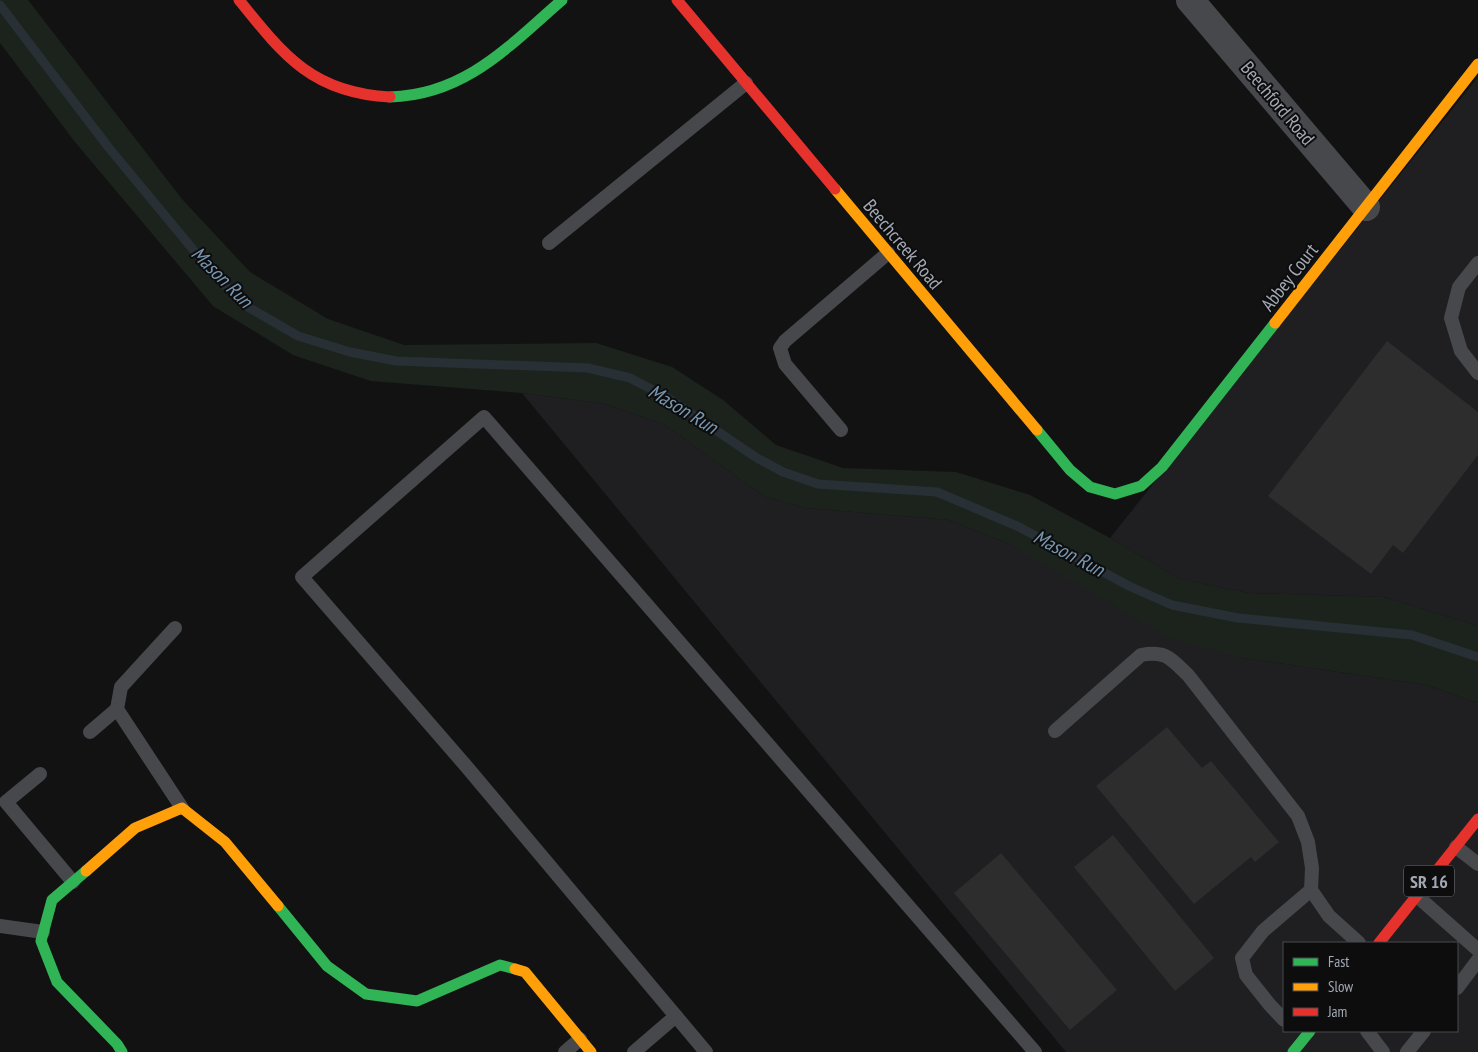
<svg xmlns="http://www.w3.org/2000/svg" width="1478" height="1052" font-family="'PT Sans Narrow',sans-serif">
<style>
.built{fill:#1f1f21;fill-rule:evenodd}
.green{fill:#1c231d}
.lines{fill:none;stroke-linecap:round;stroke-linejoin:round}
.stream{stroke:#283036;stroke-width:9}
.building{fill:#2d2d2e}
.lane{stroke:#47484c;stroke-width:14}
.street{stroke:#47484c;stroke-width:28}
.fast{stroke:#30b455;stroke-width:11}
.slow{stroke:#ff9f0a;stroke-width:11}
.jam{stroke:#e5322d;stroke-width:11}
.labels{text-anchor:middle;dominant-baseline:central;stroke-width:4;stroke-linejoin:round;paint-order:stroke}
.shield{fill:#0d0d0e;stroke:#767a82;stroke-width:1}
.shield-label{font-size:18px;font-weight:bold;fill:#a3a9b4}
.street-label{font-size:19px;fill:#a3a9b4;stroke:#0d0d0e}
.water-label{font-size:20px;font-style:italic;fill:#7997b1;stroke:#0d0d0e}
</style>
<rect width="100%" height="100%" fill="#121213"/>
<g class="built">
<polygon points="1478,77 1478,626 1384,597 1249,593 1180,579 1110,538"/>
<path d="M522 393 606 404 665 425 764 496 805 508 949 520 1012 545 1237 657 1427 685 1478 703V1052H1066ZM1284 943H1457V1031H1284Z"/>
</g>
<polygon class="green" points="0,0 28,0 182,199 250,272 328,319 404,345 596,343 672,367 723,400 776,445 843,468 956,472 1030,495 1110,538 1180,579 1249,593 1384,597 1478,626 1478,703 1427,685 1237,657 1165,636 1012,545 949,520 805,508 764,496 665,425 606,404 522,393 371,381 293,355 213,306 75,142 0,43"/>
<g class="lines">
<polyline class="stream" points="0,5 109,148 215,276 248,307 298,336 350,352 396,361 588,368 630,378 668,398 757,458 783,472 818,484 937,492 1017,526 1131,587 1172,605 1238,618 1412,635 1478,657"/>
</g>
<g class="building">
<polygon points="1387,341 1478,412 1478,455 1403,553 1393,545 1371,574 1268,496"/>
<polygon points="1167,727 1202,768 1211,761 1279,842 1255,862 1251,857 1194,904 1096,786"/>
<polygon points="1113,835 1214,958 1175,991 1074,867"/>
<polygon points="1001,853 1117,990 1070,1030 954,893"/>
</g>
<g class="lines">
<g class="lane">
<polyline points="549,243 746,83"/>
<polyline points="1478,263 1459,287 1451,318 1461,351 1478,373"/>
<polyline points="841,430 785,364 780,348 785,341 888,253"/>
<polyline points="175,628 121,687 117,709 182,808"/>
<path d="M1055 731 1141 655C1166 650 1171 659 1188 675L1298 816 1308 842 1312 868 1311 890 1329 916 1359 943"/>
<polyline points="90,732 117,709"/>
<polyline points="40,774 6,802 73,882"/>
<polyline points="1456,847 1478,864"/>
<polyline points="1417,896 1478,950"/>
<polyline points="0,926 43,932"/>
<polyline points="1457,988 1478,960"/>
<polyline points="1284,1020 1269,1004 1246,975 1242,958 1263,931 1311,890"/>
<polyline points="1367,1031 1383,1052"/>
<polyline points="565,1052 580,1039"/>
<polyline points="634,1052 676,1016"/>
<polyline points="706,1052 466,766 302,577 484,417 1035,1052"/>
<polyline points="1407,1052 1424,1031"/>
</g>
<polyline class="street" points="1190,0 1366,207"/>
<g class="fast">
<path d="M390 97C465 95 509 46 562 0"/>
<polyline points="1037,430 1070,470 1090,487 1115,494 1141,486 1162,467 1275,323"/>
<polyline points="86,871 52,900 41,941 57,982 117,1044 122,1052"/>
<polyline points="278,906 327,966 366,994 417,1001 500,965 515,969"/>
<polyline points="1293,1052 1310,1031"/>
</g>
<g class="slow">
<polyline points="835,189 1037,430"/>
<polyline points="1275,323 1478,64"/>
<polyline points="86,871 135,828 182,808 225,842 278,906"/>
<polyline points="515,969 525,972 591,1052"/>
</g>
<g class="jam">
<path d="M239 0C284 56 313 93 390 97"/>
<polyline points="677,0 835,189"/>
<polyline points="1379,943 1478,819"/>
</g>
</g>
<g class="labels">
<rect class="shield" x="1404" y="865.5" width="50" height="31" rx="4"/>
<g class="shield-label">
<text x="1429" y="881">SR 16</text>
</g>
<g class="street-label">
<text transform="translate(1278 103) rotate(50)">Beechford Road</text>
<text transform="translate(903 244) rotate(50)">Beechcreek Road</text>
<text transform="translate(1289 277) rotate(-52)">Abbey Court</text>
</g>
<g class="water-label">
<text transform="translate(222 277) rotate(45)">Mason Run</text>
<text transform="translate(683 409) rotate(31)">Mason Run</text>
<text transform="translate(1069 553) rotate(28)">Mason Run</text>
</g>
</g>
<rect x="1283" y="942" width="175" height="90" fill="#0d0d0e" stroke="#494b50"/>
<rect x="1293" y="958" width="25" height="8" fill="#30b455" stroke="#494b50"/>
<text x="1328" y="967" font-size="15" fill="#a3a9b4">Fast</text>
<rect x="1293" y="983" width="25" height="8" fill="#ff9f0a" stroke="#494b50"/>
<text x="1328" y="992" font-size="15" fill="#a3a9b4">Slow</text>
<rect x="1293" y="1008" width="25" height="8" fill="#e5322d" stroke="#494b50"/>
<text x="1328" y="1017" font-size="15" fill="#a3a9b4">Jam</text>
</svg>
